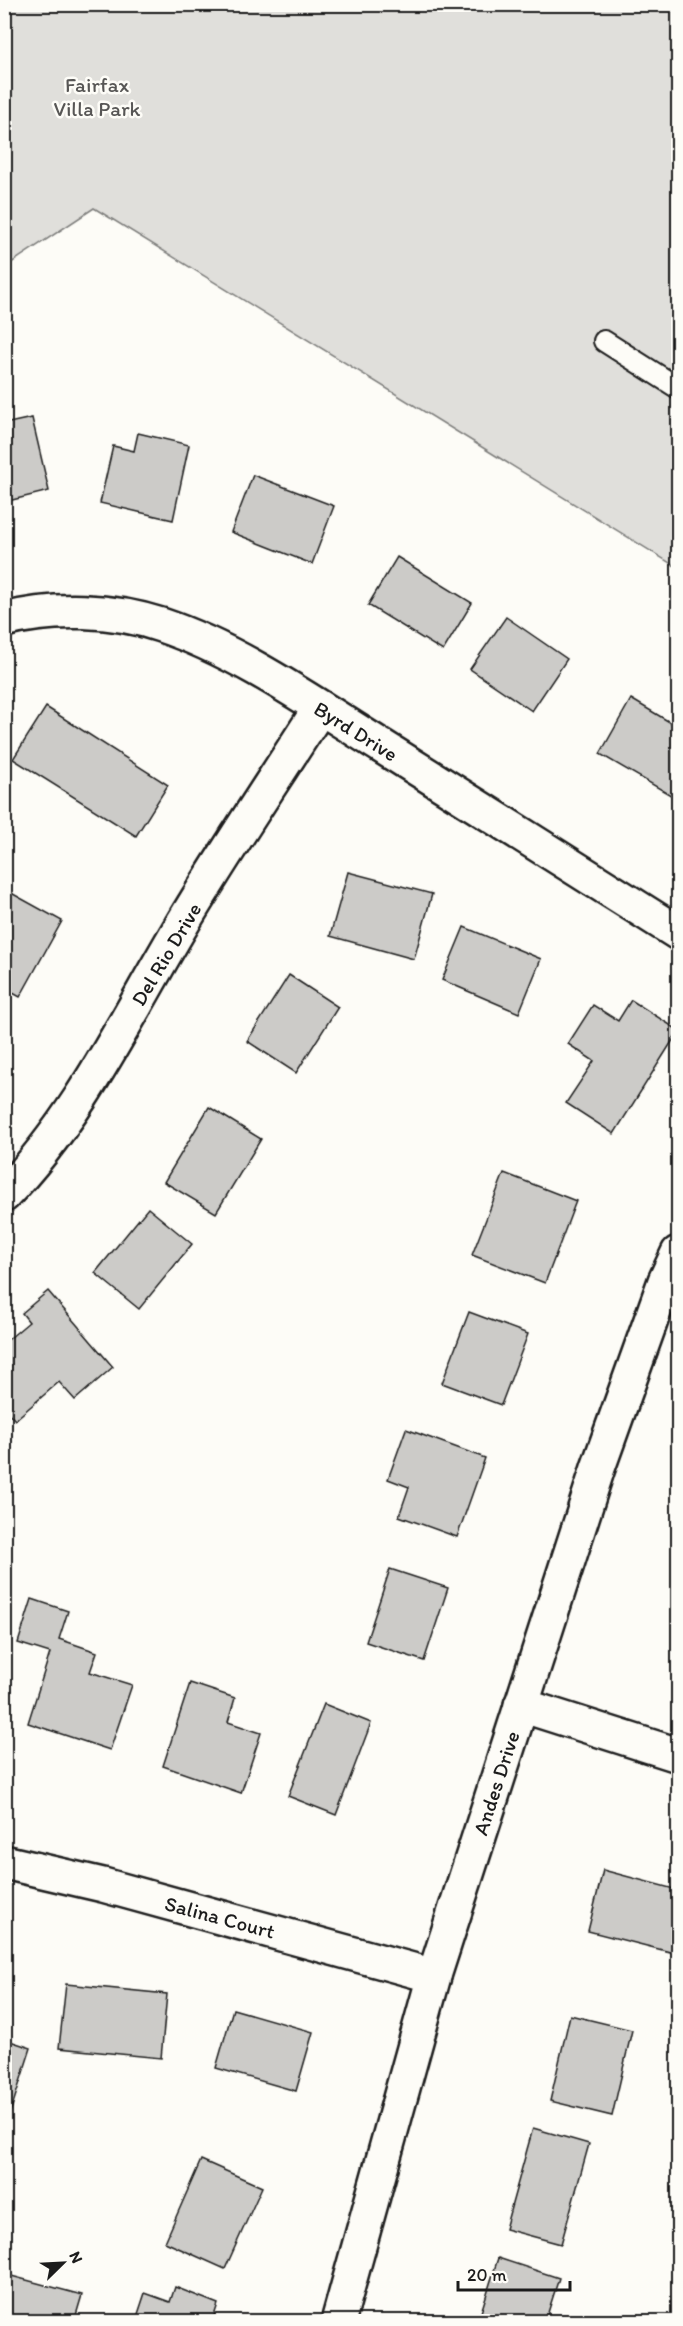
<svg xmlns="http://www.w3.org/2000/svg" width="683" height="2326" font-family="Itim,sans-serif">
<style>
.green{fill:#e0dfdb;stroke:#7e7e7c;stroke-width:1.5}
.building{fill:#cccbc8;stroke:#1c1c1c;stroke-width:1.5}
.lines{fill:none;stroke-linecap:round;stroke-linejoin:round}
.lane-casing{stroke:#1c1c1c;stroke-width:24}
.street-casing{stroke:#1c1c1c;stroke-width:38}
.lane{stroke:#fdfcf7;stroke-width:20}
.street{stroke:#fdfcf7;stroke-width:33}
.labels{text-anchor:middle;dominant-baseline:central;stroke-width:5;stroke-linejoin:round;paint-order:stroke}
.park-label{font-size:21px;fill:#575655;stroke:#fdfcf7}
.street-label{font-size:21px;fill:#1c1c1c;stroke:#fdfcf7}
</style>
<rect width="100%" height="100%" fill="#fdfcf7"/>
<filter id="ink" filterUnits="userSpaceOnUse"><feTurbulence type="fractalNoise" baseFrequency=".0167" numOctaves="2"/><feDisplacementMap in="SourceGraphic" scale="12" xChannelSelector="R" yChannelSelector="G"/><feConvolveMatrix kernelMatrix="1 2 1 2 8 2 1 2 1" color-interpolation-filters="sRGB"/></filter>
<g filter="url(#ink)">
<polygon class="green" points="5,5 678,5 678,568 94,208 5,267"/>
<g class="building">
<polygon points="32,418 49,491 4,502 4,424"/>
<polygon points="138,433 189,445 173,520 100,503 113,446 134,451"/>
<polygon points="253,475 334,506 312,564 231,532"/>
<polygon points="397,557 472,603 443,651 368,605"/>
<polygon points="506,617 567,659 532,711 470,669"/>
<polygon points="631,699 678,727 678,789 674,797 600,754"/>
<polygon points="46,707 168,785 136,836 13,759"/>
<polygon points="348,872 432,894 414,959 330,936"/>
<polygon points="4,889 62,921 20,997 4,988"/>
<polygon points="464,927 541,959 519,1013 442,980"/>
<polygon points="289,975 338,1007 296,1073 247,1041"/>
<polygon points="631,1000 678,1030 678,1032 614,1134 566,1103 594,1061 568,1044 593,1005 618,1021"/>
<polygon points="209,1107 261,1139 216,1213 164,1182"/>
<polygon points="504,1173 576,1201 545,1283 472,1255"/>
<polygon points="148,1208 192,1244 139,1309 95,1273"/>
<polygon points="48,1291 113,1367 75,1400 59,1382 15,1420 4,1408 4,1343 29,1322 22,1313"/>
<polygon points="469,1312 528,1334 501,1405 442,1383"/>
<polygon points="406,1429 485,1458 457,1537 399,1516 409,1487 388,1479"/>
<polygon points="390,1569 448,1588 424,1661 366,1642"/>
<polygon points="32,1599 68,1611 59,1639 97,1652 90,1672 132,1685 110,1750 28,1723 50,1653 18,1643"/>
<polygon points="190,1683 235,1698 228,1722 261,1733 241,1793 163,1766"/>
<polygon points="324,1704 371,1723 336,1815 288,1796"/>
<polygon points="603,1870 678,1890 678,1954 588,1931"/>
<polygon points="66,1984 167,1994 161,2058 59,2048"/>
<polygon points="233,2009 313,2032 296,2091 216,2068"/>
<polygon points="570,2015 632,2030 612,2116 550,2101"/>
<polygon points="4,2039 31,2048 10,2113 4,2111"/>
<polygon points="533,2128 589,2144 561,2244 505,2229"/>
<polygon points="201,2160 262,2187 225,2269 165,2242"/>
<polygon points="498,2258 559,2278 545,2322 478,2322"/>
<polygon points="4,2274 82,2295 74,2322 4,2322"/>
<polygon points="175,2287 218,2304 212,2322 148,2322 137,2317 145,2293 170,2302"/>
</g>
<g class="lines">
<defs>
<polyline id="lane" points="604,341 678,388"/>
<g id="street">
<path d="M4 620C54 607 113 609 161 625 239 651 314 704 383 747 481 809 580 871 678 933"/>
<path d="M4 1195C80 1117 126 1018 181 926 225 852 274 780 320 708"/>
<polyline points="521,1705 678,1755"/>
<polyline points="4,1862 103,1885 434,1976"/>
<polyline points="338,2322 434,1976 598,1468 665,1281 678,1253"/>
</g>
</defs>
<use href="#lane" class="lane-casing"/>
<use href="#street" class="street-casing"/>
<use href="#lane" class="lane"/>
<use href="#street" class="street"/>
</g>
</g>
<g class="labels">
<g class="park-label">
<text x="97" y="84">Fairfax<tspan x="97" dy="24">Villa Park</tspan></text>
</g>
<g class="street-label">
<text transform="translate(356 731) rotate(32)">Byrd Drive</text>
<text transform="translate(166 954) rotate(-59)">Del Rio Drive</text>
<text transform="translate(496 1783) rotate(-72)">Andes Drive</text>
<text transform="translate(220 1917) rotate(15)">Salina Court</text>
</g>
</g>
<rect width="683" height="2326" fill="none" stroke="#fdfcf7" stroke-width="24"/>
<rect x="12" y="12" width="659" height="2302" fill="none" stroke="#1c1c1c" stroke-width="2" filter="url(#ink)"/>
<g transform="translate(63 2263) rotate(66)" stroke="#fdfcf7" stroke-width="4.5" paint-order="stroke">
<path d="M0-4.5L10 22L0 15L-10 22Z" fill="#1c1c1c"/>
<text y="-9" font-size="16" font-weight="bold" text-anchor="middle" fill="#1c1c1c">N</text>
</g>
<path d="M458 2281v9h112v-9" fill="none" stroke="#1c1c1c" stroke-width="3"/>
<text x="467" y="2281" font-size="18" fill="#1c1c1c" stroke="#fdfcf7" stroke-width="4.5" paint-order="stroke">20 m</text>
</svg>
